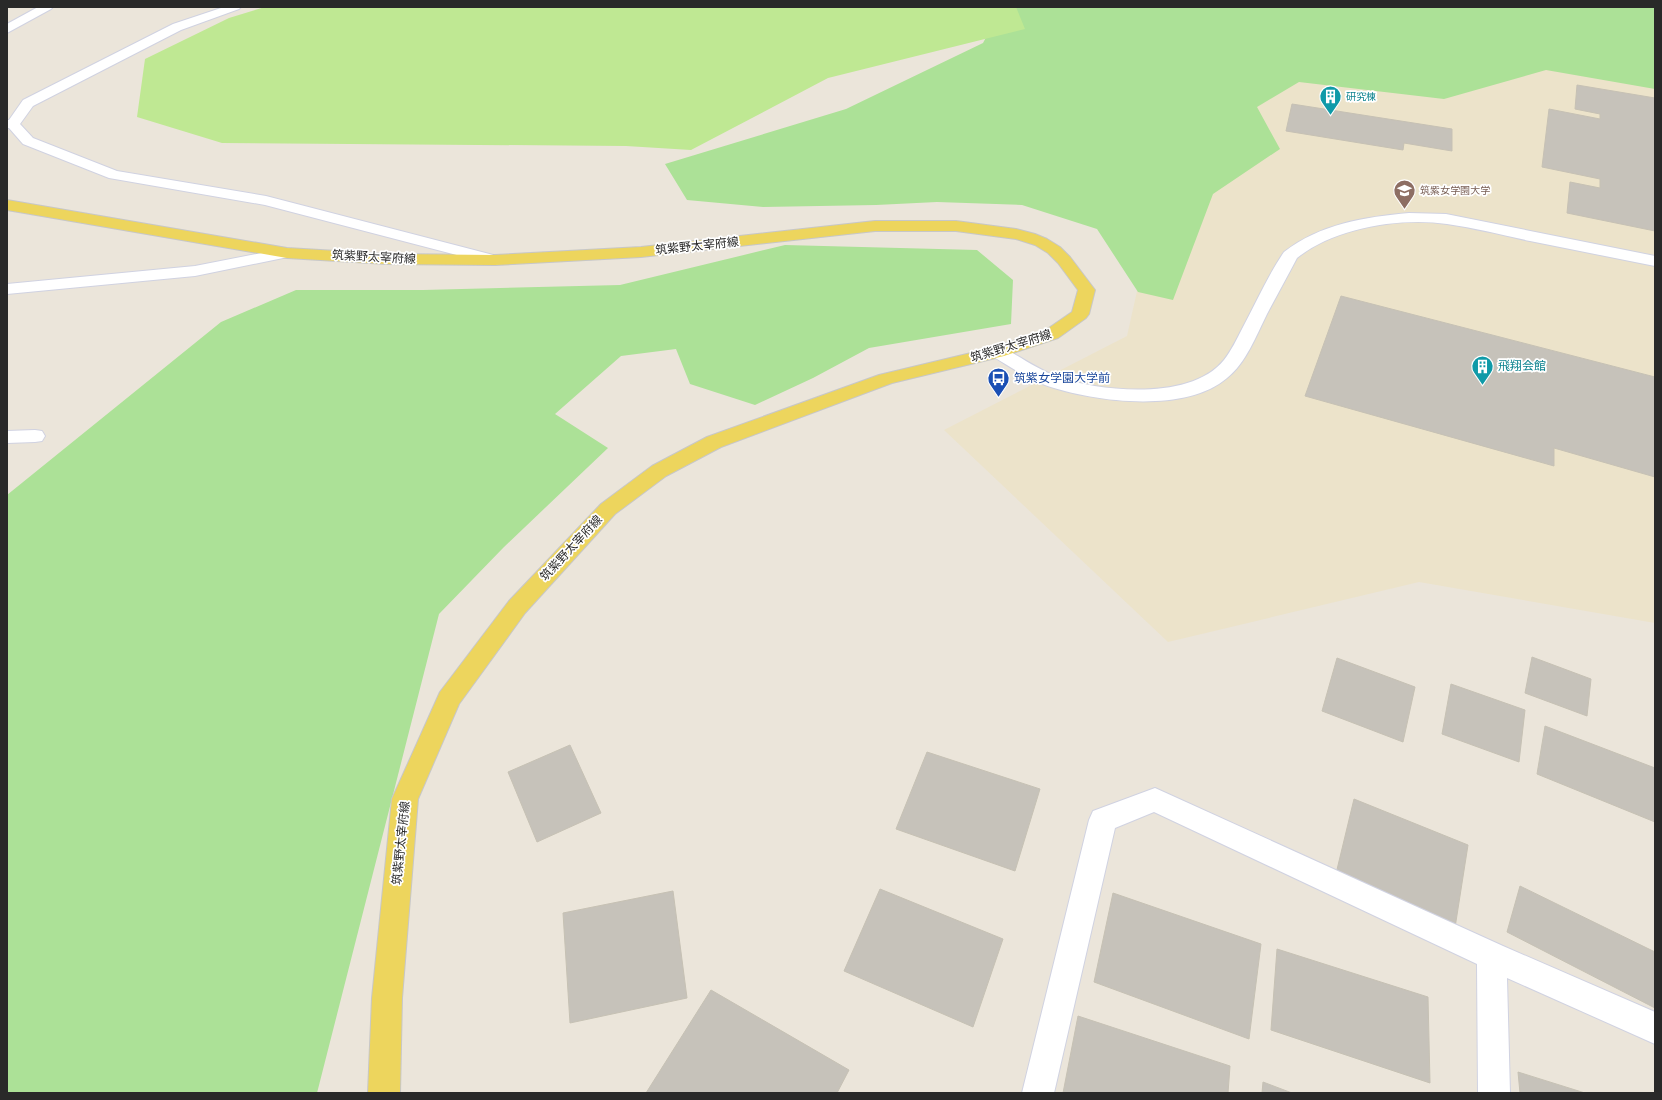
<svg xmlns="http://www.w3.org/2000/svg" width="1662" height="1100" font-family="'Fira Sans','Noto Sans JP',sans-serif">
<style>
.education{fill:#ece3ca}
.green{fill:#ace197}
.pitch{fill:#bfe893}
.building{fill:#c6c2ba;stroke:#c6c1b4}
.lines{fill:none;stroke-linecap:round;stroke-linejoin:round}
.minor-casing{stroke:#d0d2e1;stroke-width:2}
.major-casing{stroke:#c7c7c7;stroke-width:2}
.minor{fill:#fff;fill-rule:evenodd}
.major{fill:#edd55d;fill-rule:evenodd}
.labels{text-anchor:middle;dominant-baseline:central;stroke-width:3.5;stroke-linejoin:round;paint-order:stroke}
.far-culture-label{font-size:10px;fill:#0d838f;stroke:#fff;text-anchor:start}
.far-education-label{font-size:10px;fill:#785e54;stroke:#fff;text-anchor:start}
.street-label{font-size:12px;fill:#292929;stroke:#fff}
.culture-label{font-size:12px;fill:#0d838f;stroke:#fff;text-anchor:start}
.transit-label{font-size:12px;fill:#164399;stroke:#fff;text-anchor:start}
</style>
<rect width="100%" height="100%" fill="#ebe5da"/>
<polygon class="education" points="1655,7 1655,623 1419,582 1168,642 944,430 1127,336 1183,85"/>
<g class="green">
<polygon points="1002,7 1655,7 1655,89 1546,70 1444,99 1299,82 1257,107 1280,149 1213,194 1173,300 1138,292 1097,229 1022,205 937,202 876,205 763,207 687,200 665,164 846,109 983,43"/>
<polygon points="785,245 977,250 1013,280 1011,324 869,348 813,378 755,405 690,384 676,349 621,356 555,414 608,448 504,547 439,614 317,1093 7,1093 7,495 221,322 296,290 423,290 620,285"/>
</g>
<polygon class="pitch" points="265,7 1016,7 1025,29 828,78 691,150 626,146 222,143 137,117 145,59 229,18"/>
<g class="building">
<polygon points="1577,85 1655,98 1655,231 1567,213 1570,182 1600,188 1600,179 1542,167 1549,109 1600,119 1600,114 1575,109"/>
<polygon points="1292,104 1452,129 1452,151 1404,143 1403,150 1286,131"/>
<polygon points="1341,296 1655,377 1655,477 1554,448 1554,466 1305,396"/>
<polygon points="1532,657 1591,679 1587,716 1525,693"/>
<polygon points="1337,658 1415,687 1403,742 1322,711"/>
<polygon points="1451,684 1525,710 1519,762 1442,734"/>
<polygon points="1545,726 1655,768 1655,822 1537,774"/>
<polygon points="570,745 601,813 537,842 508,772"/>
<polygon points="927,752 1040,789 1015,871 896,829"/>
<polygon points="1354,799 1468,845 1454,934 1334,882"/>
<polygon points="1520,886 1655,952 1655,1008 1507,932"/>
<polygon points="880,889 1003,939 973,1027 844,971"/>
<polygon points="673,891 687,998 570,1023 563,913"/>
<polygon points="1113,893 1261,944 1249,1039 1094,982"/>
<polygon points="1277,949 1428,997 1430,1083 1271,1030"/>
<polygon points="711,990 849,1070 837,1093 646,1093"/>
<polygon points="1078,1016 1230,1066 1228,1093 1063,1093"/>
<polygon points="1518,1072 1585,1093 1520,1093"/>
<polygon points="1263,1082 1292,1093 1262,1093"/>
</g>
<g class="lines">
<defs>
<g id="minor">
<polygon points="38,7 53,7 51,9 7,33 7,24"/>
<polygon points="224,7 241,7 239,9 181,30 33,106 20,124 33,138 117,171 266,196 501,257 503,260 501,263 495,265 265,205 109,178 23,144 9,128 7,128 7,120 9,120 23,100 173,24"/>
<path d="M1409 213 1446 214 1655 256V266C1613 258 1572 249 1530 241 1503 235 1475 228 1447 224 1400 217 1334 228 1297 258 1287 277 1277 295 1267 314 1256 336 1246 363 1227 378 1185 414 1093 402 1045 385 1026 378 1009 366 992 356L989 352 992 348 998 347 1004 348C1022 358 1039 370 1058 377 1102 392 1191 401 1224 360 1231 351 1237 339 1242 329 1256 303 1268 275 1284 252 1320 224 1365 217 1409 213Z"/>
<polygon points="287,248 293,250 295,253 293,256 195,276 7,294 7,284 195,266"/>
<polygon points="35,430 42,431 45,436 42,441 35,442 7,443 7,431"/>
<polygon points="1155,788 1503,946 1655,1012 1655,1044 1507,978 1510,1093 1478,1093 1477,964 1154,812 1115,828 1054,1093 1022,1093 1089,820 1093,811"/>
</g>
<polygon id="major" points="7,200 287,248 387,254 495,255 641,247 875,221 956,221 1016,229 1035,234 1047,239 1060,247 1070,257 1095,290 1089,314 1086,318 1058,338 1004,356 892,383 721,447 666,476 615,514 525,613 459,704 418,799 402,998 400,1093 368,1093 372,998 392,799 440,692 509,601 601,504 652,466 707,437 879,375 992,348 1046,330 1072,312 1078,290 1058,263 1048,253 1035,245 1016,239 956,231 875,231 641,257 495,265 387,264 287,258 7,210"/>
</defs>
<use href="#minor" class="minor-casing"/>
<use href="#major" class="major-casing"/>
<use href="#minor" class="minor"/>
<use href="#major" class="major"/>
</g>
<defs>
<symbol id="building-pin" viewBox="-11 -11 22 30"><path d="M0 17L-7.5 6A9.5 9.5 0 1 1 7.5 6Z" fill="#0f9aa8" stroke="#fff"/><path d="M-4-6H4V6H1V3H-1V6H-4ZM-2.5-4.3h1.7v1.8h-1.7ZM.8-4.3h1.7v1.8H.8ZM-2.5-1h1.7V.8h-1.7ZM.8-1h1.7V.8H.8Z" fill="#fff"/></symbol>
<symbol id="university-pin" viewBox="-11 -11 22 30"><path d="M0 17L-7.5 6A9.5 9.5 0 1 1 7.5 6Z" fill="#8d6e63" stroke="#fff"/><path d="M0-5L7-2L0 1L-7-2ZM-4 1L0 2.5L4 1V4Q0 6-4 4Z" fill="#fff"/></symbol>
<symbol id="bus-pin" viewBox="-11 -11 22 30"><path d="M0 17L-7.5 6A9.5 9.5 0 1 1 7.5 6Z" fill="#1a4fb4" stroke="#fff"/><path d="M-5-6H5V4H4V6H2V4H-2V6H-4V4H-5ZM-3.5-4V0h7V-4ZM-3.5 1.2v1.5H-2V1.2ZM2 1.2v1.5H3.5V1.2Z" fill="#fff"/></symbol>
</defs>
<g fill-rule="evenodd">
<use href="#building-pin" x="1318" y="84" width="25" height="34"/>
<use href="#university-pin" x="1392" y="178" width="25" height="34"/>
<use href="#building-pin" x="1470" y="354" width="25" height="34"/>
<use href="#bus-pin" x="986" y="366" width="25" height="34"/>
</g>
<g class="labels">
<g class="far-culture-label">
<text x="1346" y="97">研究棟</text>
</g>
<g class="far-education-label">
<text x="1420" y="191">筑紫女学園大学</text>
</g>
<g class="street-label">
<text transform="translate(697 246) rotate(-6)">筑紫野太宰府線</text>
<text transform="translate(374 257) rotate(3)">筑紫野太宰府線</text>
<text transform="translate(1011 346) rotate(-17)">筑紫野太宰府線</text>
<text transform="translate(571 548) rotate(-47)">筑紫野太宰府線</text>
<text transform="translate(401 843) rotate(-84)">筑紫野太宰府線</text>
</g>
<g class="culture-label">
<text x="1498" y="366">飛翔会館</text>
</g>
<g class="transit-label">
<text x="1014" y="378">筑紫女学園大学前</text>
</g>
</g>
<rect width="1662" height="1100" fill="none" stroke="#292929" stroke-width="16"/>
</svg>
